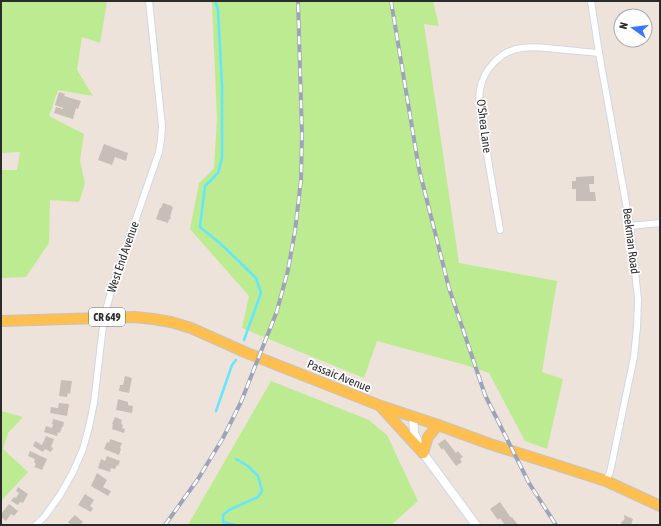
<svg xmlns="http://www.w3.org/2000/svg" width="661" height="526" font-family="'Asap Condensed',sans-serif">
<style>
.green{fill:#bceb91}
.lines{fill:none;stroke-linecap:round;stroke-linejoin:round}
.stream{stroke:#62e7fc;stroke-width:2.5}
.building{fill:#c6bfb7}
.minor-casing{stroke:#d0d7e5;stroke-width:8}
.tertiary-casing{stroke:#d0d7e5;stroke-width:10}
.primary-casing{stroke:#c4c4c4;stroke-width:12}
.minor{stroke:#fff;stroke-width:6}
.tertiary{stroke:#fff;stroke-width:8}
.primary{stroke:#ffbf4f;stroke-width:10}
.rail-casing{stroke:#9da4b7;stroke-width:4}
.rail{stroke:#fff;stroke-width:2.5;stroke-dasharray:8;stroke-linecap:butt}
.labels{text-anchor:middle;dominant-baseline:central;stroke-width:3.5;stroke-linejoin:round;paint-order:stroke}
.shield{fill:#fff;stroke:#6b6b6b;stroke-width:1}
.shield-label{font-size:11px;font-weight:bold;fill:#2b2b2b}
.street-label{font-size:12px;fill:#2b2b2b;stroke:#fff}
</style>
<rect width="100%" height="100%" fill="#eee3db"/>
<g class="green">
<polygon points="1,1 103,1 107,2 100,43 82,37 77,70 93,96 58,90 49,116 84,134 80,160 85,184 79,202 50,200 49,243 26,277 1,278 1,170 17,170 20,152 1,153"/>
<polygon points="211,1 433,1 439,26 424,24 459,263 557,281 542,372 563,379 547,449 525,441 489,373 462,364 377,341 364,378 242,328 249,296 190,229 199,183 214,168 217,119 212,4"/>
<polygon points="271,381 369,420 387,435 418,501 391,525 188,525"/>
<polygon points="1,411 23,417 8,433 3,449 28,472 1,501"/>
</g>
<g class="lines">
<g class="stream">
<polyline points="215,1 218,10 222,86 222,158 218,173 205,186 200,227 221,244 256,278 261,293 244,340"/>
<polyline points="216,411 232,365 236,360"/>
<polyline points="235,525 223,522 223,515 229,510 258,497 262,491 258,476 248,466 236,459"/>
</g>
</g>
<g class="building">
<polygon points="59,92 65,94 64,96 81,101 78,109 76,108 73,119 54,113 56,107 63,109 63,108 55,105"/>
<polygon points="104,144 128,153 126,161 115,157 112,165 98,160"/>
<polygon points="594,176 594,184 589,184 590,192 595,192 596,201 576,201 576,189 572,189 572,181 576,181 576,177"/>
<polygon points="163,203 172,206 171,207 173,207 170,217 171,217 170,220 169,219 168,223 156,219 160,208 161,208"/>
<polygon points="125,376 132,378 129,393 119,391 120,385 123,385"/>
<polygon points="61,380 72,381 70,394 68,393 67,397 59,396"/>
<polygon points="118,399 128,402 128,405 133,406 132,413 116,410"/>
<polygon points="59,403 69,404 67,416 50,413 51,407 58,408"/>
<polygon points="115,417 122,420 121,424 123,425 122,428 125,429 124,433 112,429 113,424 112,424"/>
<polygon points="53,419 64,422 63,427 62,427 60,433 58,432 57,436 44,432 46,426 52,428 53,424 52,424"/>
<polygon points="46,436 54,439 51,447 53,448 51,452 45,449 43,452 33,446 35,441 42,445"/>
<polygon points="110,439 122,443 120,448 121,449 119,455 104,449 107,442 109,443"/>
<polygon points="445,439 456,453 458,451 463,457 460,459 462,462 456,466 443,448 442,450 438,444"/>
<polygon points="30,451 47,459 42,470 34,467 36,464 34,462 35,459 28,456"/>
<polygon points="107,456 120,461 118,466 117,465 115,469 111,468 110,472 98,468 101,459 105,461"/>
<polygon points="97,473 107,480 103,487 111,491 108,496 91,486"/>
<polygon points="18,487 28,494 23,503 20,502 18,505 11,501 14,497 16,498 19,493 16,491"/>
<polygon points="85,494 94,500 90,506 93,508 91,512 78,505"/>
<polygon points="500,502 511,518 512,517 518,525 505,525 500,518 498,520 490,509"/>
<polygon points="9,504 18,511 14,516 11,514 6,521 1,517 1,514"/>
<polygon points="75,515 83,522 80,525 71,525 68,522"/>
<polygon points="624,515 633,519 631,525 621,525 622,521 623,521 625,518 624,517"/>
</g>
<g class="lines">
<defs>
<g id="minor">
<polyline points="591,1 599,53 630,226 638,299 637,327 634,357 610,472 606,481"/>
<polyline points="630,226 660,223"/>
<path d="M500 230 481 118C480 109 478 99 480 90 483 70 501 50 522 48 534 46 545 48 556 49 570 50 584 52 599 53"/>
<polyline points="36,525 45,516 60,495 73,472 83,449 89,427 94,403 104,317 112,288 159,152 161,140 162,126 149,1"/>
</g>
<polyline id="tertiary" points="413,417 414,433 423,453 476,525"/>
<g id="primary">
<polyline points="1,321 135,317 153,319 171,322 191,328 247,353 381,406 438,425 490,444 553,464 606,481 660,506"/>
<polyline points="381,407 423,453"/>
<polyline points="423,453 428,437 438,425"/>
</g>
</defs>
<use href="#minor" class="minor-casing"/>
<use href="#tertiary" class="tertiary-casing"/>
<use href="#primary" class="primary-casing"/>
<use href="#minor" class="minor"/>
<use href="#tertiary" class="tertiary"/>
<use href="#primary" class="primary"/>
<defs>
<g id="rail">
<polyline points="391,1 419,169 449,288 485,395 529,483 556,525"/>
<polyline points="165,525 198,479 223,438 241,402 277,311 288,270 295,231 301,180 302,135 298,1"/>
</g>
</defs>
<use href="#rail" class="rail-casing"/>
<use href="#rail" class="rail"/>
</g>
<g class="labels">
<rect class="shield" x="89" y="308" width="36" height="18" rx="3"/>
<g class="shield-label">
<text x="107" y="317">CR 649</text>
</g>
<g class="street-label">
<text transform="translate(484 126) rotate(83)">O'Shea Lane</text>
<text transform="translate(631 241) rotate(83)">Beekman Road</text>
<text transform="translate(123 257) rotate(-71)">West End Avenue</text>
<text transform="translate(339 376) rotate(22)">Passaic Avenue</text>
</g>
</g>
<rect width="661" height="526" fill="none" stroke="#2b2b2b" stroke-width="4"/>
<g transform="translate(633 28) rotate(284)"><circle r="19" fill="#ffffff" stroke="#aaaaaa"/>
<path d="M0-3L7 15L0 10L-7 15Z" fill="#3777ff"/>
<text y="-6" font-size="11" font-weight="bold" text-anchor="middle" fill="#2b2b2b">N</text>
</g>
</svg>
